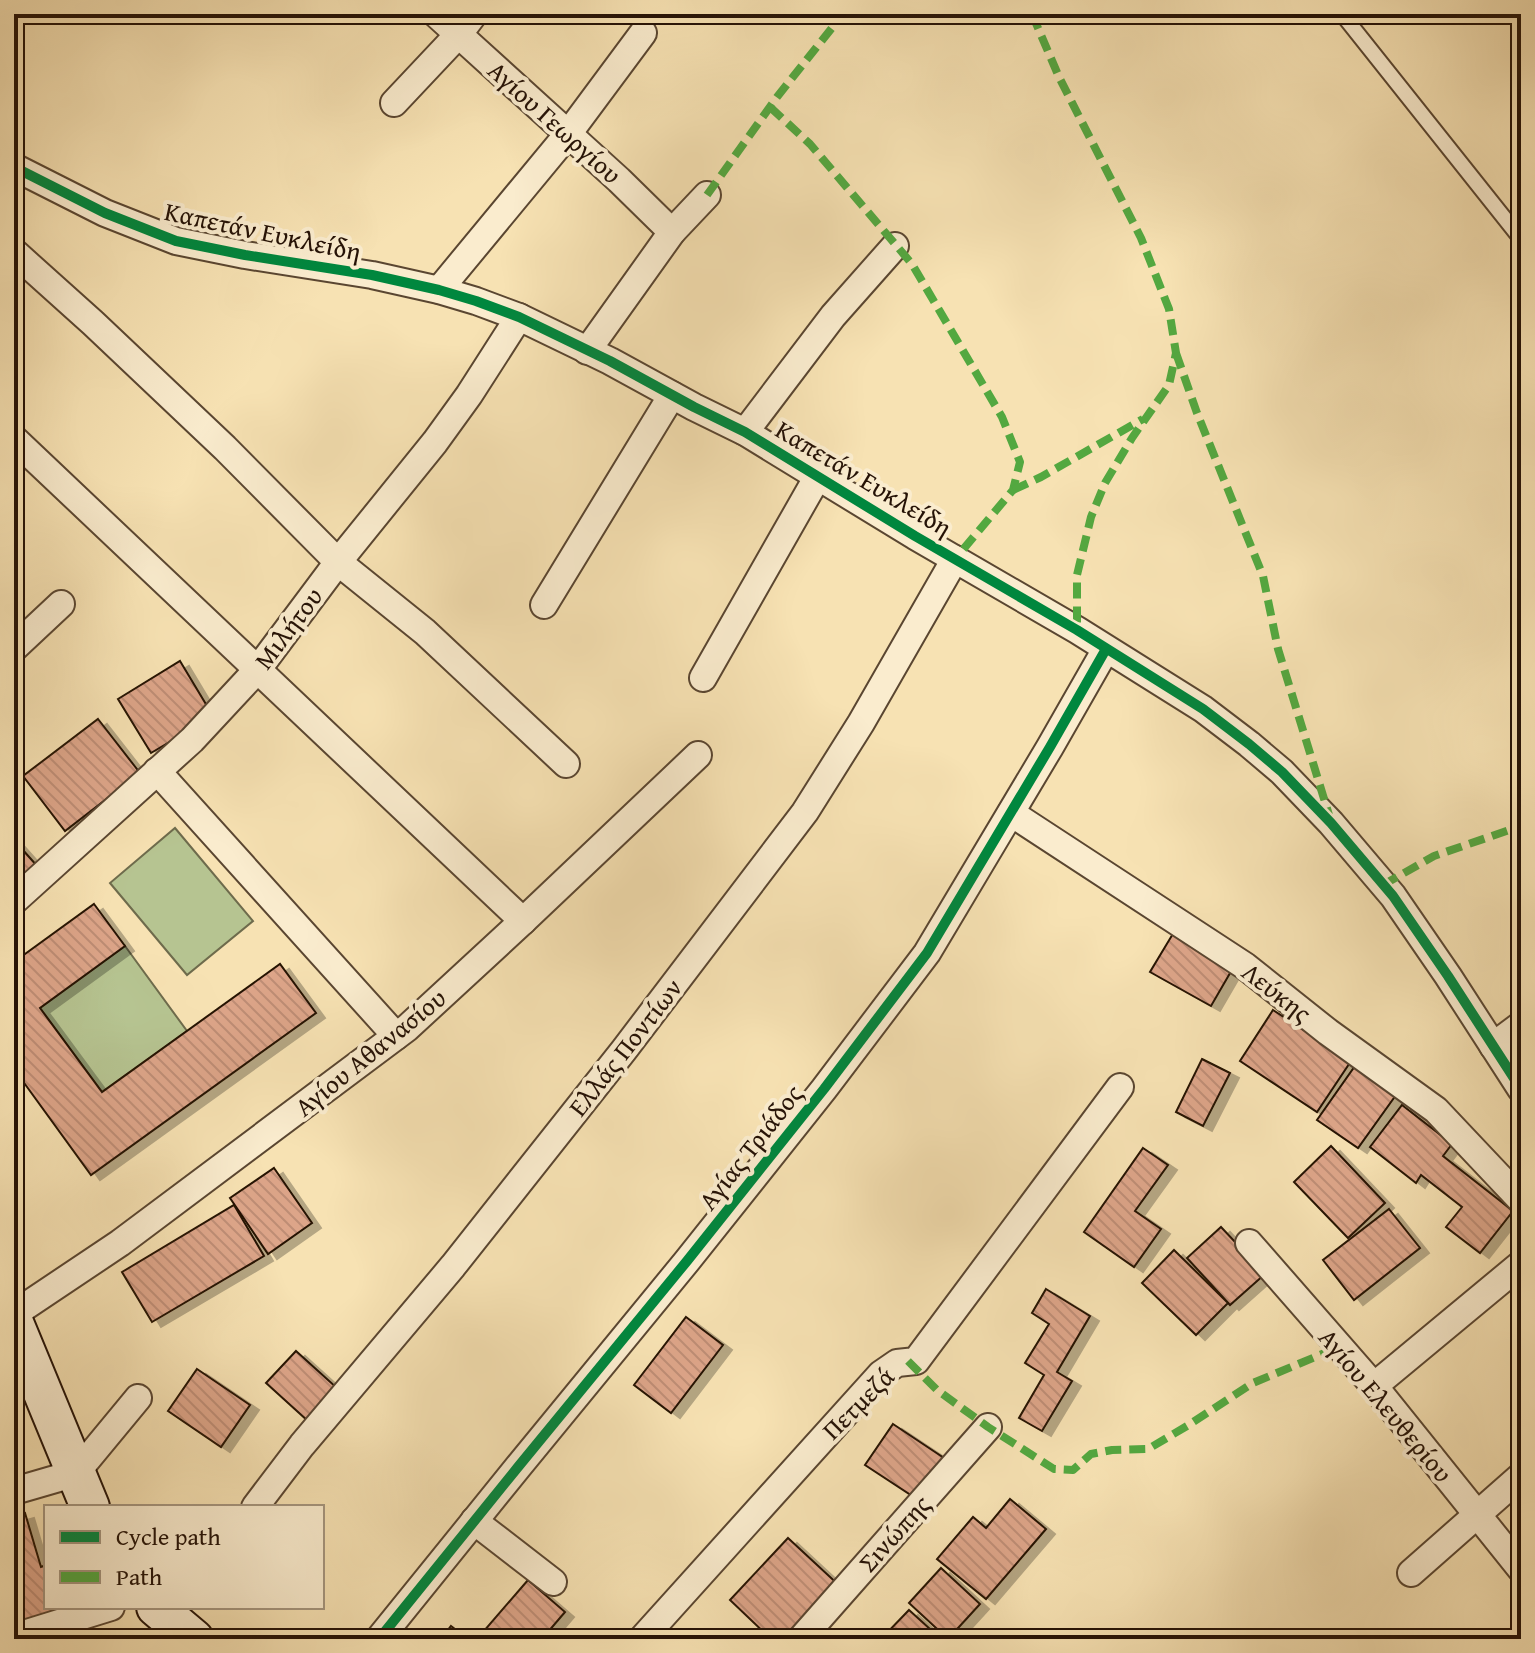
<svg xmlns="http://www.w3.org/2000/svg" width="1535" height="1653" font-family="'Gentium Book Plus',serif">
<style>
.grass{fill:#b6c491;stroke:#6e6b4c;stroke-width:2}
.building{fill:url(#building-back-hatch);stroke:#251206;stroke-width:2;filter:url(#shadow)}
.lines{fill:none;stroke-linecap:round;stroke-linejoin:round}
.service-casing{stroke:#5a4631;stroke-width:18}
.minor-casing{stroke:#5a4631;stroke-width:30}
.secondary-casing{stroke:#251206;stroke-width:42}
.service{stroke:#faecce;stroke-width:14}
.minor{stroke:#faecce;stroke-width:26}
.secondary{stroke:#faecce;stroke-width:38}
.quiet{stroke:#53a840;stroke-width:8;stroke-dasharray:16 8;stroke-linecap:butt}
.cycleway-casing{stroke:#faecce;stroke-width:15}
.cycleway{stroke:#00873e;stroke-width:10}
.labels{text-anchor:middle;dominant-baseline:central;stroke-width:8;stroke-linejoin:round;paint-order:stroke}
.street-label{font-size:26px;fill:#251206;stroke:#faecce}
</style>
<defs>
<pattern id="building-back-hatch" width="6" height="6" patternUnits="userSpaceOnUse" patternTransform="scale(2)"><rect width="6" height="6" fill="#dda589"/><path d="M-1 5l2 2M0 0l6 6M5-1l2 2" fill="none" stroke="#be8d75"/></pattern>
<filter id="shadow"><feDropShadow dx="9" dy="5" stdDeviation="0" flood-color="#0004"/></filter>
</defs>
<rect width="100%" height="100%" fill="#f7e2b3"/>
<filter id="stains"><feTurbulence type="fractalNoise" baseFrequency=".0025" numOctaves="4"/><feColorMatrix values="0 0 0 0 .2 0 0 0 0 .09 0 0 0 0 .02 0 0 0 .5 -.17"/></filter>
<radialGradient id="worn" r=".72"><stop offset=".6" stop-color="#630" stop-opacity="0"/><stop offset="1" stop-color="#630" stop-opacity=".3"/></radialGradient>
<g class="grass">
<polygon points="175,828 253,921 187,975 110,883"/>
<polygon points="125,946 187,1031 102,1092 40,1008"/>
</g>
<g class="building">
<polygon points="180,661 213,716 151,753 118,699"/>
<polygon points="98,719 140,773 65,831 23,776"/>
<polygon points="14,840 38,867 14,887"/>
<polygon points="94,904 125,946 40,1008 102,1092 280,964 316,1013 91,1175 14,1069 14,962"/>
<polygon points="1177,927 1237,961 1211,1006 1150,972"/>
<polygon points="1273,1010 1351,1061 1317,1112 1240,1061"/>
<polygon points="1202,1059 1230,1073 1203,1126 1176,1112"/>
<polygon points="1355,1066 1396,1095 1358,1148 1317,1120"/>
<polygon points="1402,1105 1452,1144 1443,1156 1513,1211 1480,1253 1446,1227 1462,1207 1421,1175 1416,1183 1370,1147"/>
<polygon points="1331,1146 1385,1203 1348,1238 1294,1182"/>
<polygon points="1143,1148 1168,1165 1135,1211 1161,1229 1134,1267 1084,1232"/>
<polygon points="274,1168 312,1223 268,1254 230,1198"/>
<polygon points="234,1205 264,1256 152,1322 122,1272"/>
<polygon points="1389,1209 1420,1248 1354,1300 1323,1260"/>
<polygon points="1221,1227 1265,1274 1230,1305 1187,1258"/>
<polygon points="1174,1250 1228,1303 1196,1335 1142,1283"/>
<polygon points="1046,1289 1090,1316 1057,1372 1072,1381 1042,1431 1019,1418 1044,1375 1025,1363 1049,1324 1032,1313"/>
<polygon points="686,1317 723,1345 671,1413 634,1385"/>
<polygon points="296,1351 338,1389 308,1421 266,1383"/>
<polygon points="197,1369 250,1405 221,1447 168,1411"/>
<polygon points="893,1424 947,1460 920,1501 865,1465"/>
<polygon points="1010,1499 1046,1529 986,1599 937,1559 973,1517 986,1528"/>
<polygon points="25,1513 41,1567 46,1565 46,1607 89,1607 14,1629 14,1516"/>
<polygon points="788,1538 843,1589 796,1639 771,1639 730,1600"/>
<polygon points="941,1568 980,1604 948,1639 909,1603"/>
<polygon points="528,1580 565,1612 542,1639 477,1639"/>
<polygon points="909,1610 941,1639 881,1639"/>
<polygon points="451,1626 468,1639 441,1639"/>
</g>
<g class="lines">
<defs>
<polyline id="service" points="1342,14 1521,239"/>
<g id="minor">
<polyline points="436,14 619,180 672,232"/>
<polyline points="394,103 458,35 474,14"/>
<polyline points="14,167 105,213 176,241 245,255 372,275 439,290 476,301 519,317 610,361 694,407 745,432 915,536 1077,630 1203,709 1249,744 1282,772 1331,823 1393,896 1448,976 1521,1089"/>
<polyline points="14,252 93,323 225,448 338,562 425,632 566,764"/>
<polyline points="439,290 568,134 643,33"/>
<polyline points="587,351 672,232 707,195"/>
<polyline points="745,432 833,316 895,246"/>
<polyline points="14,439 523,921"/>
<polyline points="544,605 672,395"/>
<polyline points="14,648 61,604"/>
<polyline points="703,678 818,476"/>
<polyline points="157,771 396,1036"/>
<polyline points="1011,813 1245,966 1328,1032 1436,1110 1521,1200"/>
<polyline points="14,901 192,740 258,669 338,562 435,442 469,395 519,317"/>
<polyline points="1493,1046 1521,1025"/>
<polyline points="1249,1243 1374,1386 1521,1569"/>
<polyline points="14,1314 120,1243 407,1028 523,921 698,755"/>
<polyline points="1374,1386 1521,1264"/>
<polyline points="14,1491 76,1473 138,1398"/>
<polyline points="255,1507 302,1445 453,1266 624,1050 805,812 861,723 955,559"/>
<polyline points="474,1521 553,1582"/>
<polyline points="1411,1573 1521,1476"/>
<polyline points="14,1637 111,1607"/>
<polyline points="379,1639 518,1467 687,1261 824,1089 927,953 1050,747 1106,649"/>
<polyline points="642,1639 881,1374 897,1363 916,1361 1120,1087"/>
<polyline points="801,1639 988,1427"/>
</g>
<g id="secondary">
<polyline points="14,1323 90,1507"/>
<polyline points="156,1607 194,1639"/>
</g>
</defs>
<use href="#service" class="service-casing"/>
<use href="#minor" class="minor-casing"/>
<use href="#secondary" class="secondary-casing"/>
<use href="#service" class="service"/>
<use href="#minor" class="minor"/>
<use href="#secondary" class="secondary"/>
<g class="quiet">
<polyline points="1032,14 1059,77 1141,238 1169,309 1176,353 1169,385 1132,438 1105,483 1091,517 1077,575 1077,630"/>
<polyline points="770,107 810,144 912,264 1002,417 1020,462 1013,490 955,559"/>
<polyline points="707,195 777,97 843,14"/>
<polyline points="1176,353 1197,413 1263,576 1278,649 1329,815"/>
<polyline points="1013,490 1041,477 1143,419"/>
<polyline points="1383,885 1434,856 1521,826"/>
<polyline points="908,1361 937,1390 988,1427 1054,1469 1073,1470 1091,1454 1112,1450 1148,1449 1187,1426 1253,1383 1339,1347"/>
</g>
<defs>
<g id="cycleway">
<polyline points="14,167 105,213 176,241 245,255 372,275 439,290 476,301 519,317 610,361 694,407 745,432 915,536 1077,630 1203,709 1249,744 1282,772 1331,823 1393,896 1448,976 1521,1089"/>
<polyline points="379,1639 518,1467 687,1261 824,1089 927,953 1050,747 1106,649"/>
</g>
</defs>
<use href="#cycleway" class="cycleway-casing"/>
<use href="#cycleway" class="cycleway"/>
</g>
<g class="labels">
<g class="street-label">
<text transform="translate(555 122) rotate(42)">Αγίου Γεωργίου</text>
<text transform="translate(263 231) rotate(12)">Καπετάν Ευκλείδη</text>
<text transform="translate(864 478) rotate(31)">Καπετάν Ευκλείδη</text>
<text transform="translate(288 628) rotate(-53)">Μιλήτου</text>
<text transform="translate(1277 992) rotate(38)">Λεύκης</text>
<text transform="translate(625 1047) rotate(-52)">Ελλάς Ποντίων</text>
<text transform="translate(370 1052) rotate(-39)">Αγίου Αθανασίου</text>
<text transform="translate(750 1147) rotate(-52)">Αγίας Τριάδος</text>
<text transform="translate(858 1403) rotate(-45)">Πετμεζά</text>
<text transform="translate(1386 1405) rotate(50)">Αγίου Ελευθερίου</text>
<text transform="translate(894 1533) rotate(-48)">Σινώπης</text>
</g>
</g>
<rect width="1535" height="1653" fill="none" stroke="#f7e2b3" stroke-width="48"/>
<rect x="16" y="16" width="1503" height="1621" fill="none" stroke="#251206" stroke-width="4"/>
<rect x="24" y="24" width="1487" height="1605" fill="none" stroke="#251206" stroke-width="2"/>
<rect x="44" y="1505" width="280" height="104" fill="#faecce" stroke="#a5957e" stroke-width="2"/>
<rect x="60" y="1531" width="40" height="12" fill="#00873e" stroke="#a5957e" stroke-width="2"/>
<text x="116" y="1545" font-size="24" fill="#251206">Cycle path</text>
<rect x="60" y="1571" width="40" height="12" fill="#53a840" stroke="#a5957e" stroke-width="2"/>
<text x="116" y="1585" font-size="24" fill="#251206">Path</text>
<rect width="100%" height="100%" filter="url(#stains)"/>
<rect width="100%" height="100%" fill="url(#worn)"/>
</svg>
